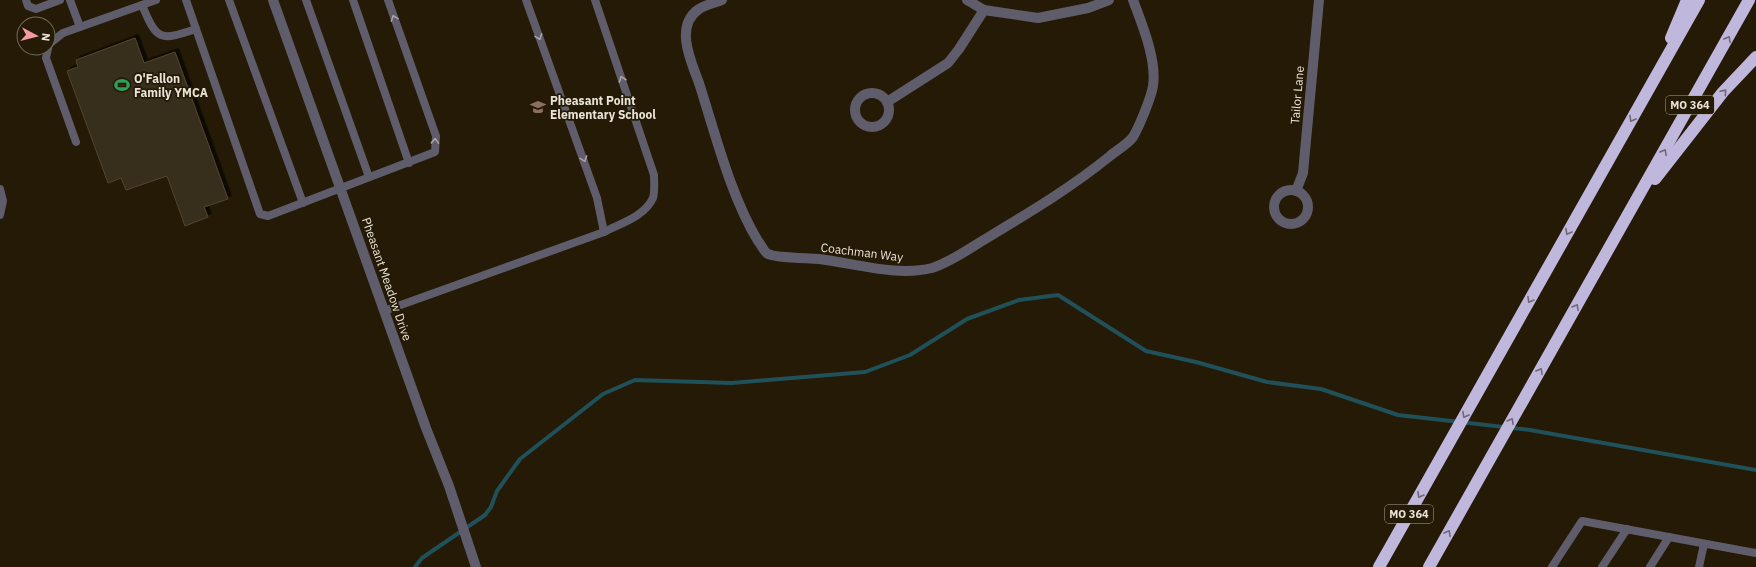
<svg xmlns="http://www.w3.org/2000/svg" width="1756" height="567" font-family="'IBM Plex Sans',sans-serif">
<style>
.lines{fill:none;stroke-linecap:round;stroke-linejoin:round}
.stream{stroke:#205059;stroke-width:4}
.building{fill:#392e1a;stroke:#504531;filter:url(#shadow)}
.lane{stroke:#5f5c6b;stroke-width:8}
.street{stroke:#5f5c6b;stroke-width:10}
.highway{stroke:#c0b7dd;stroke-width:12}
.oneway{stroke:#aba6a6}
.oneway2{stroke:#726872}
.labels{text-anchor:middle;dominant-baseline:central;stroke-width:3.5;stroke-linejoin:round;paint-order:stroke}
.shield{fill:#241a06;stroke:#afa798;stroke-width:1}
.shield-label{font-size:11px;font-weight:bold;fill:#eae3d7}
.poi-label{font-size:12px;font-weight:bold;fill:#eae3d7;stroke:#241a06;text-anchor:start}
.street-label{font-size:12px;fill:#eae3d7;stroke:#241a06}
</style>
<defs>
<filter id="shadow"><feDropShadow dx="3.5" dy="-3.5" stdDeviation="0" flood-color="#0009"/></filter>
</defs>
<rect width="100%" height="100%" fill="#241a06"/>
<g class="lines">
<polyline class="stream" points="415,567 422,558 485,515 491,507 497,491 520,459 603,394 635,380 732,383 865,372 910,355 967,319 1019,300 1058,295 1146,351 1196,362 1267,382 1321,389 1398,415 1530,430 1756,470"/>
</g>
<polygon class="building" points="135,38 144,63 175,52 228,199 204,207 208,217 185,226 167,176 126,190 121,178 108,183 67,71 78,67 76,60"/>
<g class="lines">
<g class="lane">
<polyline points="26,0 28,6 36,9 60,0"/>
<polyline points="70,0 80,27"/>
<polyline points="186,0 260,214 268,216 435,152 436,136 388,0"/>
<polyline points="229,0 303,203"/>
<polyline points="306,0 369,177"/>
<polyline points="353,0 409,163"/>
<polyline points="526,0 597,198 604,232"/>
<path d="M142 5C157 41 160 41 196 29"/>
<polyline points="76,142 46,58 49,44 63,33 156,0"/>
<polyline points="0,189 3,201 0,215"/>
<path d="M384 311 604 232C621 223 644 217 653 198 655 192 654 182 654 175L595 0"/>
<polyline points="1552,567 1582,521 1756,553"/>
<polyline points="1602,567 1627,529"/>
<polyline points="1650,567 1669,537"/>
<polyline points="1699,567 1704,544"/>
</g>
<g class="street">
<polyline points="273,0 426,428 449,486 476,567"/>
<path d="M722 0C715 3 705 5 699 9 674 26 691 61 699 83 715 133 731 197 758 241 761 244 764 252 768 254 776 258 808 258 819 259 853 263 897 277 932 268 951 262 970 248 987 238 1030 212 1072 187 1110 156 1117 150 1128 144 1133 137 1139 127 1151 98 1153 86 1157 60 1142 24 1133 0"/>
<polyline points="967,0 984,10 1038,18 1088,8 1109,0"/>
<circle cx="872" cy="110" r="17"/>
<polyline points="887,102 948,63 959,49 984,10"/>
<circle cx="1291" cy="207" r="17"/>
<polyline points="1296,191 1303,173 1319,0"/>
</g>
<g class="highway">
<polyline points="1671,38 1687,0"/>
<polyline points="1655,179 1723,92 1756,57"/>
<polyline points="1379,567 1699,0"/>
<polyline points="1429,567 1749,0"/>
</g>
</g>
<defs><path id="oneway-chevron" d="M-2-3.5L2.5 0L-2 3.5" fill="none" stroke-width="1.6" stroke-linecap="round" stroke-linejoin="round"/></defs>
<g class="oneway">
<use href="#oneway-chevron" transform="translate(394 18) rotate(-110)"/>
<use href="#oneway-chevron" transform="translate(539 37) rotate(70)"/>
<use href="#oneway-chevron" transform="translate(622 79) rotate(-109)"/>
<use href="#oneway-chevron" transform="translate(435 141) rotate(-88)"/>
<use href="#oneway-chevron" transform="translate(584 159) rotate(70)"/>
</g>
<g class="oneway2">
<use href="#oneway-chevron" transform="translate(1728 39) rotate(-61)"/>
<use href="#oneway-chevron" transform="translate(1724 92) rotate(-49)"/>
<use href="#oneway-chevron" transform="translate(1632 119) rotate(119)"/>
<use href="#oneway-chevron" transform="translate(1664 152) rotate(-61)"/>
<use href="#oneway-chevron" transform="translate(1568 232) rotate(119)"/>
<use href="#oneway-chevron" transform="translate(1530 300) rotate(120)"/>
<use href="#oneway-chevron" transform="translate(1576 307) rotate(-61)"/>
<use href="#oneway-chevron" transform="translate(1540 371) rotate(-61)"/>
<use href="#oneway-chevron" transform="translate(1465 415) rotate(119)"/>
<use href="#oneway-chevron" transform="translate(1511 421) rotate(-60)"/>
<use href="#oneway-chevron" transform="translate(1420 495) rotate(120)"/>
<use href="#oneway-chevron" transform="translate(1448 533) rotate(-61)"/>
</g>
<defs>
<symbol id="stadium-bare" viewBox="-9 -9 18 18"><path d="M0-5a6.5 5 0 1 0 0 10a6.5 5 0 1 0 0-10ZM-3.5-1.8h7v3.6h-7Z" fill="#2e9e5b" stroke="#241a06" stroke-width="2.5" paint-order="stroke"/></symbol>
<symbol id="school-bare" viewBox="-9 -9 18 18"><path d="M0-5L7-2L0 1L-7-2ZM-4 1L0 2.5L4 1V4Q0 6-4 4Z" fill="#8d6e63" stroke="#241a06" stroke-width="2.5" paint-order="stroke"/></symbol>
</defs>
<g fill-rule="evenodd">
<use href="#stadium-bare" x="111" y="74" width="22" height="22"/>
<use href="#school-bare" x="527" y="96" width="22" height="22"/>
</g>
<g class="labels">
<g class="shield">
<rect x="1666" y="96" width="48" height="18" rx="3"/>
<rect x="1385" y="505" width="48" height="18" rx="3"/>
</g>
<g class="shield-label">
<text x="1690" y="105">MO 364</text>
<text x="1409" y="514">MO 364</text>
</g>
<g class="poi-label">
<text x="134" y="78">O'Fallon<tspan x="134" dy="14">Family YMCA</tspan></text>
<text x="550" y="100">Pheasant Point<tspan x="550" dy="14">Elementary School</tspan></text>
</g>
<g class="street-label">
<text transform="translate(1297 95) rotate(-85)">Tailor Lane</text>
<text transform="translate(862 252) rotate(7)">Coachman Way</text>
<text transform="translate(387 279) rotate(71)">Pheasant Meadow Drive</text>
</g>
</g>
<g transform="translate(36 36) rotate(97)"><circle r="19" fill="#241a06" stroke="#736a5a"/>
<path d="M0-3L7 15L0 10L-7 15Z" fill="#f49aa5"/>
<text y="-6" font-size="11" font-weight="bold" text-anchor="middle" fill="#eae3d7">N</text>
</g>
</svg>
